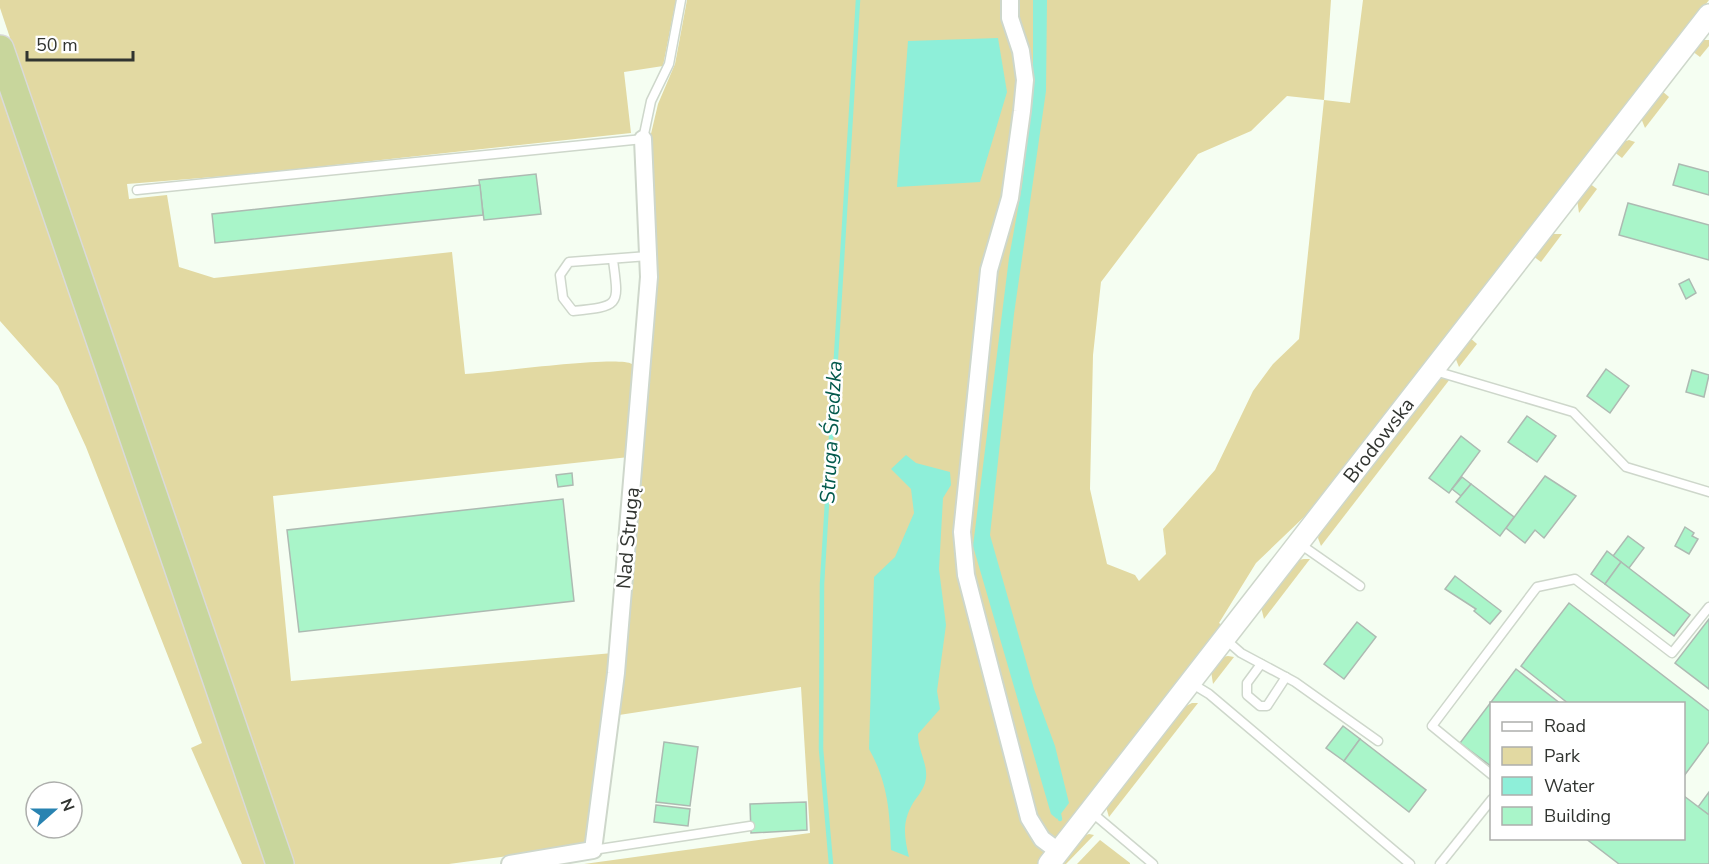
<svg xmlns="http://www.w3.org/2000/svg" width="1709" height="864" font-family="'Nunito Sans',sans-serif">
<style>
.green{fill:#e2d9a2;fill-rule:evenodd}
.water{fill:#8eefd9}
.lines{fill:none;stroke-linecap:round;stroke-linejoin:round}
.stream{stroke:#8eefd9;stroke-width:4.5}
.building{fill:#a9f5c9;stroke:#adbab2;stroke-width:1.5}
.service-casing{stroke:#ced7cb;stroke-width:11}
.minor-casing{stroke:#ced7cb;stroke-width:20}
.tertiary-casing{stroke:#ced7cb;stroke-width:24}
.trunk-casing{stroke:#dadada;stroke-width:30}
.service{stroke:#fff;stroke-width:8}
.minor{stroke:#fff;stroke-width:16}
.tertiary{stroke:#fff;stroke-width:21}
.trunk{stroke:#c8d69c;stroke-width:27}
.labels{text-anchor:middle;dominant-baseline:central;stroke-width:5;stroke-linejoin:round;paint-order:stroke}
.street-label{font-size:20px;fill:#313430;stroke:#fff}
.water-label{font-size:21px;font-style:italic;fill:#035a4c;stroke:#fff}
</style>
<rect width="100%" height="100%" fill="#f5fef2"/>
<g class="green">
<path d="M0 0H676L663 66 624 72 631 133 251 174 127 184 129 199 167 195 179 267 214 278 452 252 465 374C492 373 618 355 632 364L634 368 629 457 273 496 291 681 613 653 588 845 449 864H293L244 716 68 211 0 8Z"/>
<polygon points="687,0 1006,0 1019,80 962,574 1048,851 1038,864 584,864 810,833 801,687 619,715 656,278 650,138 658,104 675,64"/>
<path d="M1015 0H1331L1324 100 1350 103 1363 0H1709L1359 451 1305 516 1256 563 1219 623 1222 625 1055 839 1048 837 1041 827 1024 777 966 547 987 320 1025 112ZM1287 96 1324 100 1299 339 1273 364 1253 391 1215 470 1163 529 1166 554 1139 581 1135 575 1107 564 1090 489 1093 355 1101 282 1198 154 1251 131Z"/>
<polygon points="1703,40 1709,40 1709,46 1700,57 1692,51"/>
<polygon points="0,87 267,864 242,864 191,748 202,743 86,447 58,386 0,321"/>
<polygon points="1662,91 1669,97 1645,128 1641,118"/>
<polygon points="1629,140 1635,142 1622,158 1613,151 1623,142"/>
<polygon points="1589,183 1597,189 1579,213 1577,199"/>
<polygon points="1552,234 1562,234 1541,262 1533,256"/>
<polygon points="1469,337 1477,344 1459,367 1455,357"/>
<polygon points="1445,378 1450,379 1321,546 1318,538 1321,529 1438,379"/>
<polygon points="1304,559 1310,559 1264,619 1261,607 1298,560"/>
<polygon points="1228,656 1234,657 1213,684 1211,671 1222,657"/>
<polygon points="1192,703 1198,703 1109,817 1106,807 1182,708"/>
<polygon points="1089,834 1094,835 1066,864 1060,864 1083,836"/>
<polygon points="1100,840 1130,863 1130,864 1077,864"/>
</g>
<g class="water">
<polygon points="1033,0 1047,0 1046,91 1014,314 990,535 1034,689 1055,746 1069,803 1057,819 1051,814 973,546 1009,258 1022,186 1033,89"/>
<polygon points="998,38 1007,92 980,182 897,187 908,41"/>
<path d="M906 455 916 463 950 472 951 485 943 498 939 569 946 625 937 691 940 709 918 734C918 752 930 767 925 783 923 790 917 797 913 803 902 822 904 836 909 857L891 850C890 812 888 783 869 749L874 577 895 557 914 513 911 489 891 469Z"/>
</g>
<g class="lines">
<g class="stream">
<polyline points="1058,810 1060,819"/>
<polyline points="831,864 821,749 822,584 858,0"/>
</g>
</g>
<g class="building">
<polygon points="1679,164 1709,172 1709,195 1673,185"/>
<polygon points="536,174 541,214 484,220 479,180"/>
<polygon points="480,185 483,215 215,243 212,214"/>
<polygon points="1628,203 1709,225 1709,260 1619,235"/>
<polygon points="1689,279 1696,293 1686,299 1679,284"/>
<polygon points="1606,369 1629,386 1610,413 1587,396"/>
<polygon points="1692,370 1709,375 1704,397 1686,392"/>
<polygon points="1527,416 1556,436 1537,462 1508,442"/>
<polygon points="1461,436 1480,451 1449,493 1429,478"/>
<polygon points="572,473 573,485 558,487 556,475"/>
<polygon points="1545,476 1576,496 1544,538 1535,530 1525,543 1506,528"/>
<polygon points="1462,477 1471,484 1461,496 1452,489"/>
<polygon points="1471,484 1514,517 1500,536 1456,502"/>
<polygon points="563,499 574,601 299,632 287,530"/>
<polygon points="1685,527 1694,533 1692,536 1698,539 1689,554 1675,546"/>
<polygon points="1628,536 1644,548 1629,568 1613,556"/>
<polygon points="1607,551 1621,562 1605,584 1591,574"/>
<polygon points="1621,562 1690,615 1674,636 1605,584"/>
<polygon points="1455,576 1501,611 1490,624 1474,611 1476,609 1445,589"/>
<polygon points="1569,603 1709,711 1709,742 1684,776 1684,704 1569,704 1521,666"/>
<polygon points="1709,619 1709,689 1675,663"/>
<polygon points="1357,622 1376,637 1344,679 1324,664"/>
<polygon points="1516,669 1561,704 1492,704 1492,767 1460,743"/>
<polygon points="1343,726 1360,739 1344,761 1326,748"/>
<polygon points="1360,739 1426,790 1409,812 1344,761"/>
<polygon points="664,742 698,747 690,806 656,802"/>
<polygon points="1709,792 1709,815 1698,807"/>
<polygon points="1684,796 1709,815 1709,864 1619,864 1585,838 1684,838"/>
<polygon points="806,802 807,830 751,833 750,804"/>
<polygon points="656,805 690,809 688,826 654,822"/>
</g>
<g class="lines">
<defs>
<g id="service">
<polyline points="137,190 643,139 651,101 669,64 681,0"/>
<path d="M613 260C619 306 621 306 573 311L563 298 560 275 569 262 648 256"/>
<polyline points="1435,371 1573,412 1626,467 1709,492"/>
<polyline points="1300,544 1360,586"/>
<polyline points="1225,639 1241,653 1295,682 1378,741"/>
<polyline points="1261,664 1247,683 1247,695 1260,706 1267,706 1286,677"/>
<polyline points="1191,683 1209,694 1410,864"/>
<polyline points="1492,775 1432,726 1537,587 1575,579 1672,653 1709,607"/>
<polyline points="1090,811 1153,864"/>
<polyline points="593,850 750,826"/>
<polyline points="1440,864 1492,799"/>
</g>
<g id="minor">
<polyline points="1010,0 1010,18 1021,51 1025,80 1022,111 1010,198 989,270 962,532 966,575 1029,818 1042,839 1058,851"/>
<polyline points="510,864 593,850 616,673 649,277 643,139"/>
</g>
<g id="tertiary">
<path id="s1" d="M1049 864 1709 15"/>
</g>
<polyline id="trunk" points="0,49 280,864"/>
</defs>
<use href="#service" class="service-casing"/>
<use href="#minor" class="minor-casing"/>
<use href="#tertiary" class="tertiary-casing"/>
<use href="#trunk" class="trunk-casing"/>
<use href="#service" class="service"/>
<use href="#minor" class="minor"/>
<use href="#tertiary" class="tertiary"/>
<use href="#trunk" class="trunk"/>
</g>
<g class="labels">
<g class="street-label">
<text stroke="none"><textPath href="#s1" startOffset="537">Brodowska</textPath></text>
<text transform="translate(628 538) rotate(-85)">Nad Strugą</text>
</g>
<g class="water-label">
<text transform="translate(831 432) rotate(-87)">Struga Średzka</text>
</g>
</g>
<rect x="1490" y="702" width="195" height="138" fill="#ffffff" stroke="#adaeac" stroke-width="1.5"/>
<rect x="1502" y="722" width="30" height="9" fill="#ffffff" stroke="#adaeac" stroke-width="1.5"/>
<text x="1544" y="732" font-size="18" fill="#313430">Road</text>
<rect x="1502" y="747" width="30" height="18" fill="#e2d9a2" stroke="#adaeac" stroke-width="1.5"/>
<text x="1544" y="762" font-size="18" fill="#313430">Park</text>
<rect x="1502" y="777" width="30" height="18" fill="#8eefd9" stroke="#adaeac" stroke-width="1.5"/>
<text x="1544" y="792" font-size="18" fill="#313430">Water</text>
<rect x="1502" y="807" width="30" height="18" fill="#a9f5c9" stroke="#adaeac" stroke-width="1.5"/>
<text x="1544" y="822" font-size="18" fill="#313430">Building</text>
<g transform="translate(54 810) rotate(69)"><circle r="28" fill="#ffffff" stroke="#adaeac" stroke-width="1.5"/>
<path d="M0-4.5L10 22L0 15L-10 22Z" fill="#2983b1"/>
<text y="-9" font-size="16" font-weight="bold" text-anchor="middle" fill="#313430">N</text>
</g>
<path d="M27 51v9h106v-9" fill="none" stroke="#313430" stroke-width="3"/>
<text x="36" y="51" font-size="18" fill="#313430" stroke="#ffffff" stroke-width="4.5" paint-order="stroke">50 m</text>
</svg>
